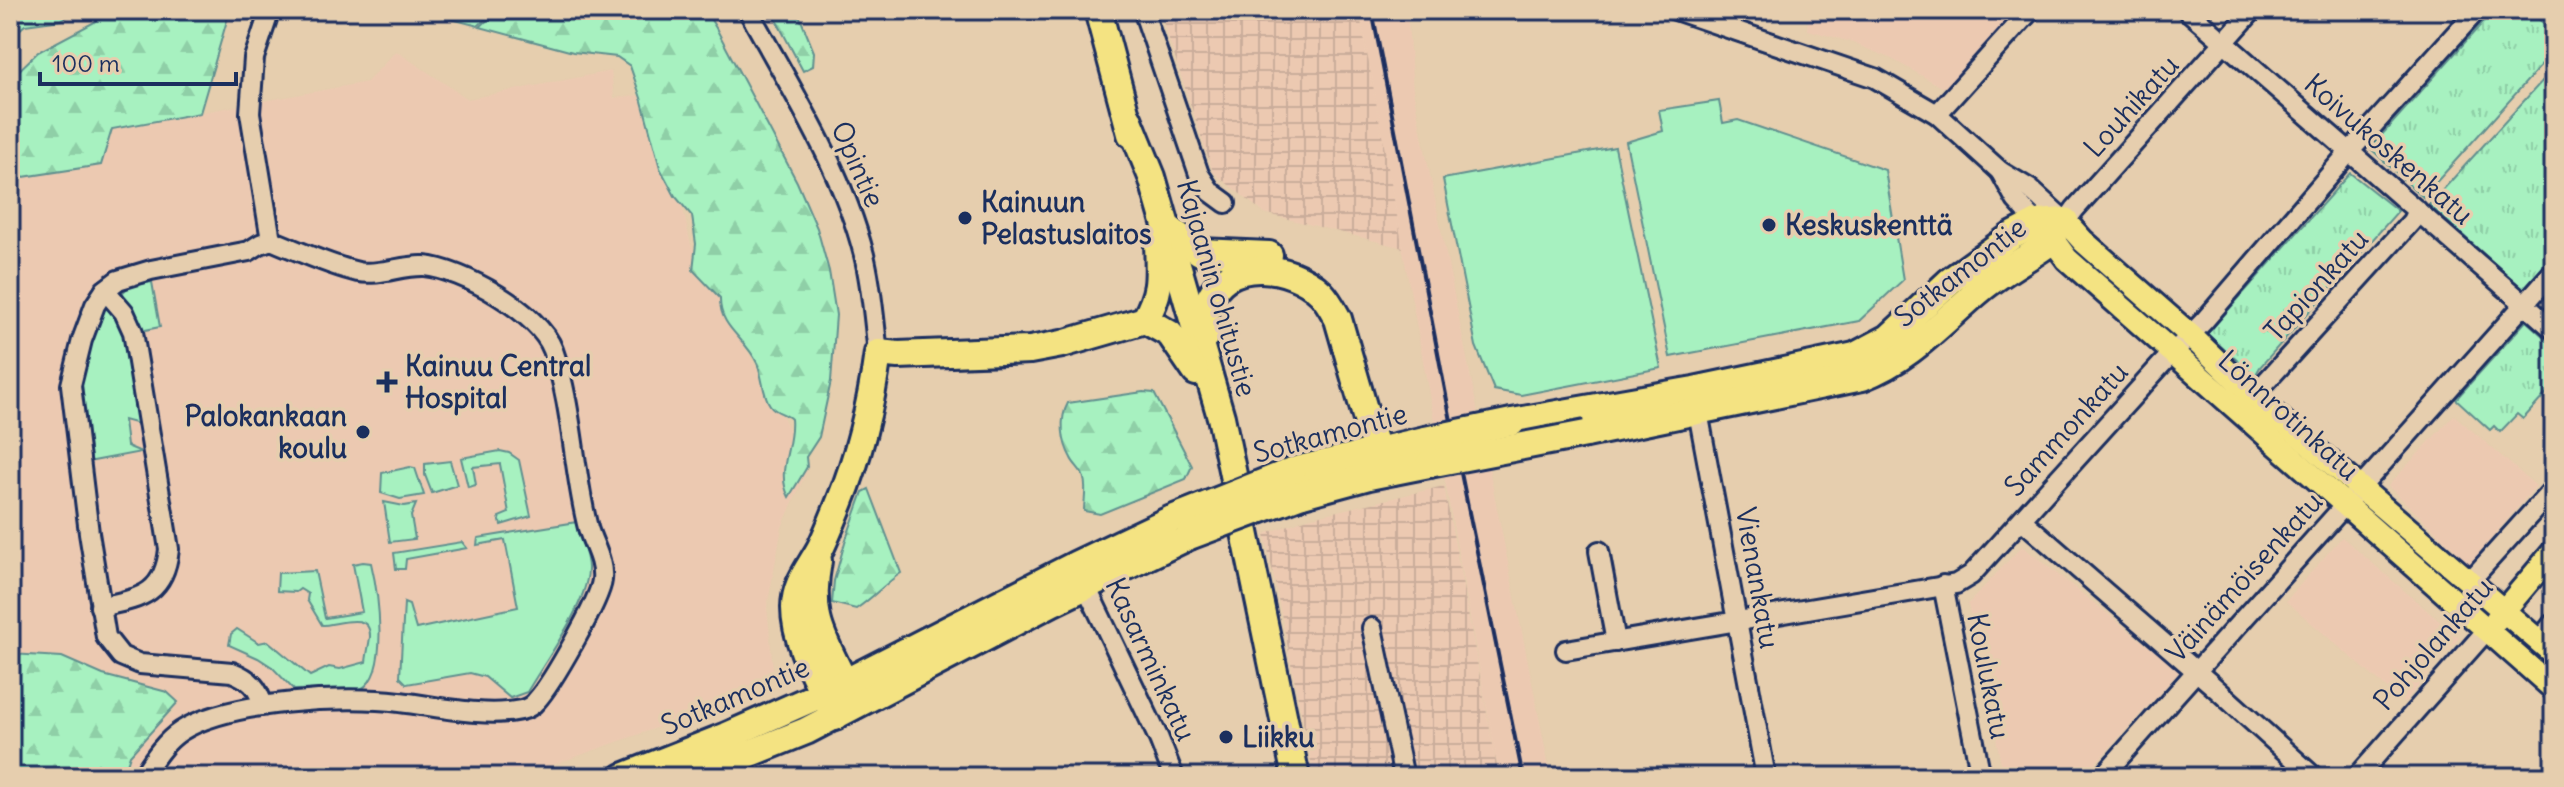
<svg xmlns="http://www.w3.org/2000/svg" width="2564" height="787" font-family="Delius,sans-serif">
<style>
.built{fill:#ecc9b1}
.industrial{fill:url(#industrial-grid)}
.grass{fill:#a7f1c0;stroke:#61908f;stroke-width:2}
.forest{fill:url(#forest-firs);stroke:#61908f;stroke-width:2}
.park{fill:url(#park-tufts);stroke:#61908f;stroke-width:2}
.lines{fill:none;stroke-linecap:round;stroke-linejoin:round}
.minor-casing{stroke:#1b2f5e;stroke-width:24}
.major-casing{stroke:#1b2f5e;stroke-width:28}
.highway-casing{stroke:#1b2f5e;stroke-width:32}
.minor{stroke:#e6ceae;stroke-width:18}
.major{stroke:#f4e382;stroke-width:22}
.highway{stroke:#f4e382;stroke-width:26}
.rail{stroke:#1b2f5e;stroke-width:4}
.highway-bridge-casing{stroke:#1b2f5e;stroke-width:32;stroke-linecap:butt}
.highway-bridge{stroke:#f4e382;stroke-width:26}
.poi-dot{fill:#1b2f5e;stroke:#e6ceae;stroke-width:3}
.labels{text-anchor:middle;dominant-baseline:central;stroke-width:7;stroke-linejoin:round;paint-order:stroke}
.street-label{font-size:28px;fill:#1b2f5e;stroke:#e6ceae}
.poi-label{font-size:28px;font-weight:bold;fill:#1b2f5e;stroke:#e6ceae;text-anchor:start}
</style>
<defs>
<pattern id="industrial-grid" width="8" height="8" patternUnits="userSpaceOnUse" patternTransform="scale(2)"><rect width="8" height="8" fill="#ecc9b1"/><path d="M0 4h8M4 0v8" fill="none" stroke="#caad9b"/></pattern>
<pattern id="forest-firs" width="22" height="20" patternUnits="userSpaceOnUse" patternTransform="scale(2)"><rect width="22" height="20" fill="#a7f1c0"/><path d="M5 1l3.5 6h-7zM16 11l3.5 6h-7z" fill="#8fcfa7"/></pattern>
<pattern id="park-tufts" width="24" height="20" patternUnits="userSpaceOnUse" patternTransform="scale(2)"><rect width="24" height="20" fill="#a7f1c0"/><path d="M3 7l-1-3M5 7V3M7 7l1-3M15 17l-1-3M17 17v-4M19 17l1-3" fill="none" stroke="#8fcfa7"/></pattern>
</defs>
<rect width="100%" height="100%" fill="#e6ceae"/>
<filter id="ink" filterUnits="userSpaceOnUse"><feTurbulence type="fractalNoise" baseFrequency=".0125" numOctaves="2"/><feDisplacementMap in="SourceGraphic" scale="16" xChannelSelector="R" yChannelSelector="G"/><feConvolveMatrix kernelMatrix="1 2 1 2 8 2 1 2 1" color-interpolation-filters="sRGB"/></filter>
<g filter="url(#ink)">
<g class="built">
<polygon points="1359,10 1407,10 1413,90 1551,777 1499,777"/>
<polygon points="1812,10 2018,10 1951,86 1942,87 1892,59 1848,41 1808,30 1807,25"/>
<polygon points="396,51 468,99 611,71 614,98 657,93 691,245 809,466 782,527 767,607 774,679 698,713 519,777 119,777 127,752 175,710 44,667 10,668 10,179 100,165 112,129 367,82"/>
<polygon points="2454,415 2536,486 2470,564 2388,486"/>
<polygon points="2342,537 2459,638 2404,703 2286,601"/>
<polygon points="2022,546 2180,671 2083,777 2004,777 1968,604"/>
</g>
<g class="industrial">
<polygon points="1159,10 1359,10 1403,248 1264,213 1213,172"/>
<polygon points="1444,486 1499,777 1314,777 1265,534 1308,518"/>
</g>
<g class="grass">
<polygon points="1719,101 1723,123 1738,120 1885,170 1903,280 1859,321 1670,357 1626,142 1663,131 1659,110"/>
<polygon points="1615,147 1661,368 1521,395 1494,390 1476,346 1443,179"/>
<polygon points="152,282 160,327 140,331 124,300 123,292 130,286"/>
<polygon points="110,307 120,317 139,398 138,424 124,420 127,446 141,452 88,462 79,380 89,345 104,309"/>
<polygon points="500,451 509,453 519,460 531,516 501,525 499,517 509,513 500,464 473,467 476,485 468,487 461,458"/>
<polygon points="450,461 457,485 432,493 425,475 425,464"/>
<polygon points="410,467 415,468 424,495 400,499 381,493 382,473"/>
<polygon points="384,502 404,506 416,504 411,516 415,539 390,542"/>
<path d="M577 522C579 537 589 555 588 570 587 605 545 661 527 692L510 698 485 677 470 673 407 684 400 677 404 603 409 605 416 629 518 607 505 540 477 545 478 538Z"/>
<polygon points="462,542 467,548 406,559 405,569 396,569 394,553"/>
<path d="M363 562 371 563C378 592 390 674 361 689L294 690 272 667 258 658 229 645 231 634 237 629 259 643 268 641 310 676 329 667 340 669 366 662C367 653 369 645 370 637 371 610 337 625 322 625L307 600 308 594 300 589 296 592 277 591 278 573 315 571 325 618 362 612 353 564Z"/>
</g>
<g class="forest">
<polygon points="10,10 79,10 61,20 25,25 10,38"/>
<polygon points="117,10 230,10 200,113 112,129 101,165 10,179 10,79 38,52"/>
<polygon points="417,10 495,10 478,26"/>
<path d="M498 10H705L716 28 797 182 817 228 829 271 836 315 831 381 819 437 806 457 807 467 789 497C775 471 794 447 791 419 785 413 775 413 770 405 762 394 763 376 757 363 746 338 719 328 720 298L693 270 696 244 692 216 675 196 660 168 642 101 630 66 617 57 573 52 480 27Z"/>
<polygon points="771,10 797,10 814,52 813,66 803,71"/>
<path d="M1143 392 1154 393 1192 466 1186 479 1100 514 1084 511C1084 501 1087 488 1084 479 1083 471 1074 465 1071 458 1062 442 1059 419 1068 403Z"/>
<path d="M869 489 901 573C884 584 874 597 856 609L832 603 834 581 845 542 863 492Z"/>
<polygon points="10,654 62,657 103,675 167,692 178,702 130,755 123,777 10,777"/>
</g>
<g class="park">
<polygon points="2494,10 2529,10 2554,33 2554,51 2423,197 2370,148"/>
<polygon points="2554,68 2554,254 2523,289 2429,205"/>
<polygon points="2350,173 2398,211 2260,367 2255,376 2207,334"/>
<polygon points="2526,321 2554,346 2554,385 2523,419 2517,414 2500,432 2494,426 2490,430 2456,399"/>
</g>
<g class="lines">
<defs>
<g id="minor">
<polyline points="270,10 254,58 250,113 271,240"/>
<path d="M748 10C791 89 842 168 864 255 872 287 874 321 878 353"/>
<polyline points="1143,10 1199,174 1211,192 1226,203"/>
<polyline points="1675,10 1875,78 1937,114 2000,171 2030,189 2065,221"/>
<polyline points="2187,10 2554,330"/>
<polyline points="2550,10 2554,14"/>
<polyline points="1937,114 2031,10"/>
<polyline points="2000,171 2016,200 2043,230"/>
<polyline points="2059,231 2075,209 2253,10"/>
<polyline points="2253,396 2412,221 2417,210"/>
<polyline points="1696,401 1766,777"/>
<polyline points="2022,520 2211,684 2314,777"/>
<polyline points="1599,551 1616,642"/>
<polyline points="1081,576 1159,739 1174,777"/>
<polyline points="2469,582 2554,488"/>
<polyline points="1943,585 1981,777"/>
<path d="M100 607C139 598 164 596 169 549L133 332 124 312 105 290"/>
<polyline points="1372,628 1404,777"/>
<polyline points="2539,641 2554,622"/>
<polyline points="1566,650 1956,584 1971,575 2161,365 2204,321 2350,151 2477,10"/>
<path d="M142 777C153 760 164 742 181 731 228 701 345 695 400 702 436 706 485 718 521 710 526 709 532 706 536 701 551 685 600 600 602 580 604 561 593 545 588 528 573 470 573 406 553 350 540 313 462 269 424 266 402 265 380 276 358 272 328 265 299 251 271 240L260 244 249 251 151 270 118 280 105 290 95 305 82 340 71 385 89 533 106 637 121 656 140 664 232 672C250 679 258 687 263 706"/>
<polyline points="2102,777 2554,271"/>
<polyline points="2357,777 2487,630"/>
</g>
<g id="major">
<polyline points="2065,221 2083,241 2190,335 2253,396 2554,654"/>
<polyline points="2053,240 2067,259 2554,689"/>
<polyline points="2496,620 2554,551"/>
</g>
<g id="highway">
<polyline points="1098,10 1131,134"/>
<polyline points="1128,118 1152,177 1221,417 1296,777"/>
<polyline points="1168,228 1200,252 1269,255"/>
<path d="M1145 320C1162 290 1159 276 1158 243"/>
<path d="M1206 335C1206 325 1204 313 1208 303 1224 256 1291 263 1321 293 1328 300 1333 310 1338 319L1376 451 1392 471"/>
<polyline points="1512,422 1694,390 1855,356 1889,338 1950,281 2012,236 2037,223 2065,221"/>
<path d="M1586 434 1862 377C1912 358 1941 322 1981 289 2003 271 2030 257 2053 240"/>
<polyline points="1292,471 1425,440"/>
<polyline points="1299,495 1369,476 1429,464"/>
<path d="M818 561C806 627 828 642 851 698"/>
<path d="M835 717C820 684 795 645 795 608 795 583 810 568 821 547 828 532 834 517 840 502 860 453 871 405 878 353L898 355 1030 350 1062 344 1145 320 1170 334 1196 372"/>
<polyline points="623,777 727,736 824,693 1075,565 1172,519"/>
<polyline points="691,777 806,731 1053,602 1189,536"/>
</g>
</defs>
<use href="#minor" class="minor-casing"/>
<use href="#major" class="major-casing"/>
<use href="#highway" class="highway-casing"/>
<use href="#minor" class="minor"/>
<use href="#major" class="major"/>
<use href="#highway" class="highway"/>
<polyline class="rail" points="1372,10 1461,473 1523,777"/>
<defs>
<g id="highway-bridge">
<polyline points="1425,440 1512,422"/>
<polyline points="1429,464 1586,434"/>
<polyline points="1172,519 1292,471"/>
<polyline points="1189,536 1299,495"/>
</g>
</defs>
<use href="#highway-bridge" class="highway-bridge-casing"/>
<use href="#highway-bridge" class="highway-bridge"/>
</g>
</g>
<g class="poi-dot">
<circle cx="965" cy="218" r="8"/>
<circle cx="1769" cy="225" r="8"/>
<path d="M383 370h8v8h8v8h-8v8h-8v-8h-8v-8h8z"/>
<circle cx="363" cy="432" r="8"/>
<circle cx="1226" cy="737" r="8"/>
</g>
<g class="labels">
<g class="street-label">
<text transform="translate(2131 106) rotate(-48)">Louhikatu</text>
<text transform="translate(2389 149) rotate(41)">Koivukoskenkatu</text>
<text transform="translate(858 164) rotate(66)">Opintie</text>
<text transform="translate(1960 272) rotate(-38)">Sotkamontie</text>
<text transform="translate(2316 285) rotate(-48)">Tapionkatu</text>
<text transform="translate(1217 288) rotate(74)">Kajaanin ohitustie</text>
<text transform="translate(2289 415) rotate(42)">Lönnrotinkatu</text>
<text transform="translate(2066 429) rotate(-48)">Sammonkatu</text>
<text transform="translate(1330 433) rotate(-15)">Sotkamontie</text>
<text transform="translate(2244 577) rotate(-48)">Väinämöisenkatu</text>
<text transform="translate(1758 578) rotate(80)">Vienankatu</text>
<text transform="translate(2433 644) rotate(-49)">Pohjolankatu</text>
<text transform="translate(1151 659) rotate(65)">Kasarminkatu</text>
<text transform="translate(1989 676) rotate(79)">Koulukatu</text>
<text transform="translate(735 696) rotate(-23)">Sotkamontie</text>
</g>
<g class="poi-label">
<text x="981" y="202">Kainuun<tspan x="981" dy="32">Pelastuslaitos</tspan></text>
<text x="1785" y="225">Keskuskenttä</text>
<text x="405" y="366">Kainuu Central<tspan x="405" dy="32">Hospital</tspan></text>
<text x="347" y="416" text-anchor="end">Palokankaan<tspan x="347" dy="32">koulu</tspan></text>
<text x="1242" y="737">Liikku</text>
</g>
</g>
<rect width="2564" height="787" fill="none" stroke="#e6ceae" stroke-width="40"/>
<rect x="20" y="20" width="2524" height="747" fill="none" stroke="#1b2f5e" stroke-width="3" filter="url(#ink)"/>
<path d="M40 72v12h196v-12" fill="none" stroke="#1b2f5e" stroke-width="4"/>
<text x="52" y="72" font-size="24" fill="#1b2f5e" stroke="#e6ceae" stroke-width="6" paint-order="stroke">100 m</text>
</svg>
